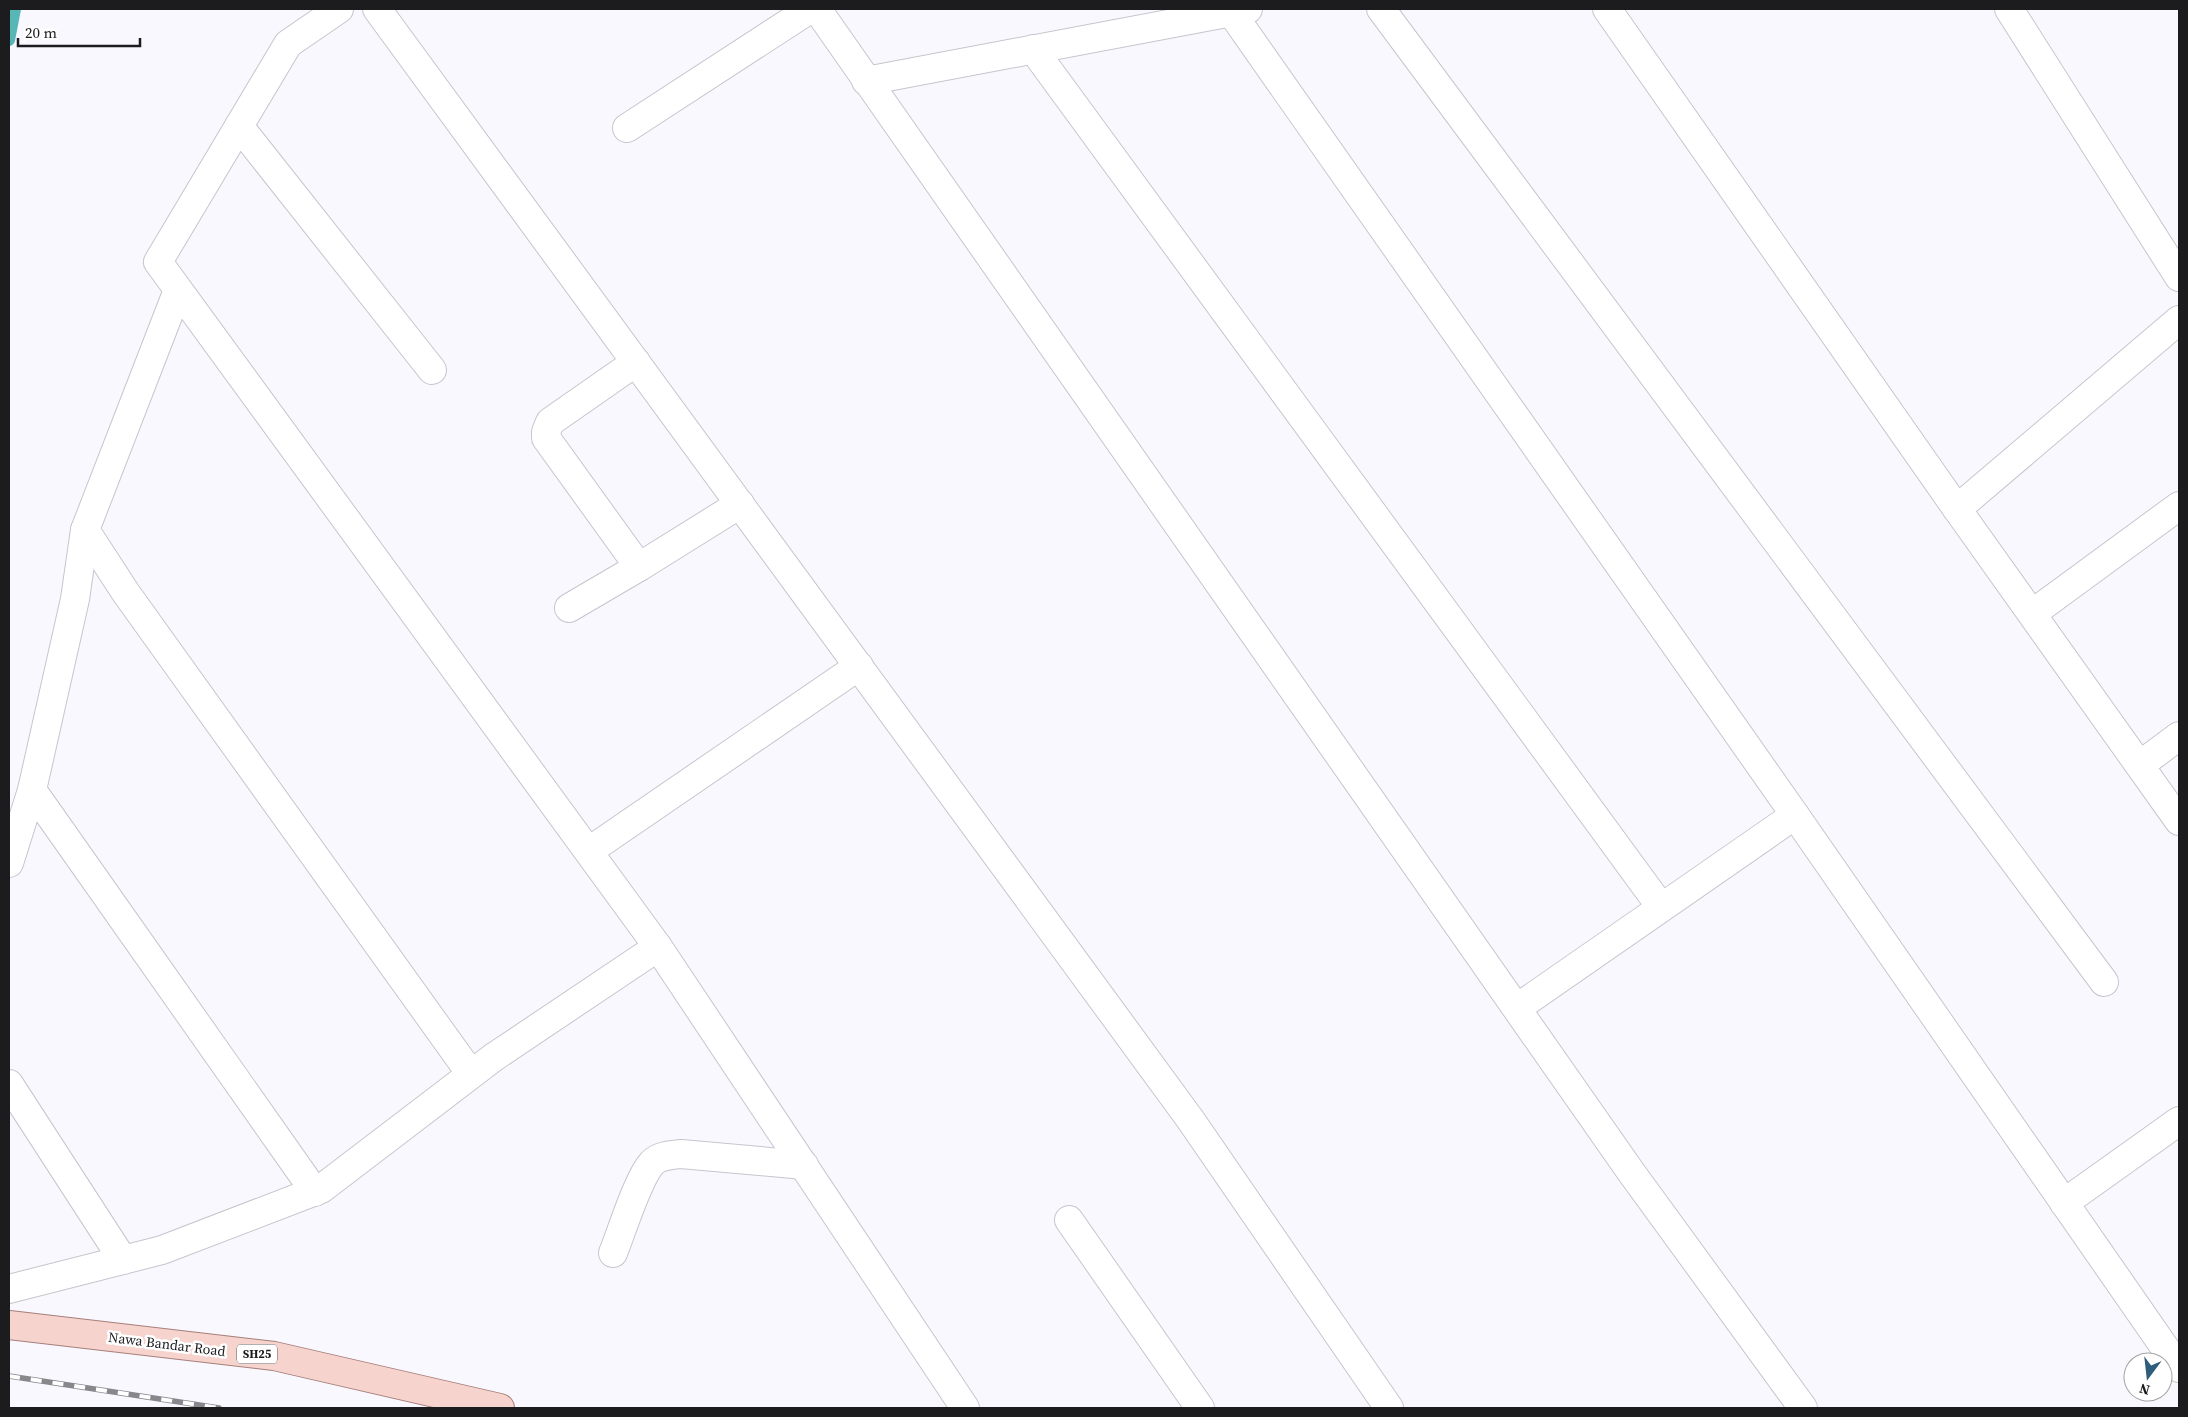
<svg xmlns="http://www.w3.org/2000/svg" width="2188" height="1417" font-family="'Source Serif 4',serif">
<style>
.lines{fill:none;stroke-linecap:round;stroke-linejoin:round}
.stream{stroke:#58b6b7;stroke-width:12}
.minor-casing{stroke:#c7c5cd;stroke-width:30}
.major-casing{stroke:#a67f7a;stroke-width:30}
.minor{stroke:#fff;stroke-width:28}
.major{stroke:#f6d3cd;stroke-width:28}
.rail-casing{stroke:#88878c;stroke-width:5.5}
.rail{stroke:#fff;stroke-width:4;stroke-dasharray:11;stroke-linecap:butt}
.labels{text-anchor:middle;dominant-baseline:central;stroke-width:5;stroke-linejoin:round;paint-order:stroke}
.shield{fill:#fff;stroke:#605f62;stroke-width:1}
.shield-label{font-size:12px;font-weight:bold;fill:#1c1b1e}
.street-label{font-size:14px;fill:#1c1b1e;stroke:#fff}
</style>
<rect width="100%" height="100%" fill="#faf8ff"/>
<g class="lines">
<polyline class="stream" points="9,40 15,9"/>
<defs>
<g id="minor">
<polyline points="339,9 288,44 158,262 658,947 965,1408"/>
<polyline points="377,9 1190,1119 1389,1408"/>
<polyline points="817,9 1631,1172 1803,1408"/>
<polyline points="1381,9 2104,982"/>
<polyline points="1607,9 1957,509 2179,821"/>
<polyline points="2009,9 2179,277"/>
<polyline points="1231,12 1795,815 2179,1368"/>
<polyline points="1033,49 1661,907"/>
<polyline points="866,81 1248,9"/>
<polyline points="239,126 432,370"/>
<polyline points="627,128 810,9"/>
<polyline points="636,362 550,422 546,432 546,438 639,567"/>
<polyline points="1957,509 2179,320"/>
<polyline points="85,530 126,593 471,1074"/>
<polyline points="569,608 639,567 740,504"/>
<polyline points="2033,613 2179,506"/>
<polyline points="2140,765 2179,736"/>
<polyline points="32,790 315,1192"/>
<polyline points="589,851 859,666"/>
<polyline points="9,863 32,790 75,599 85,530 178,290"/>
<polyline points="1517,1008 1795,815"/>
<polyline points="9,1084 123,1260"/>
<polyline points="2064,1203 2179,1121"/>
<polyline points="1069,1220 1200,1408"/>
<path d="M613 1253C622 1231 638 1178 652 1163 660 1155 672 1155 681 1154L804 1165"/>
<polyline points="9,1289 162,1250 321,1189 494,1057 658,947"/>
</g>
<polyline id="major" points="9,1325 274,1356 500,1408"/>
</defs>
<use href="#minor" class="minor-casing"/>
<use href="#major" class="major-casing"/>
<use href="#minor" class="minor"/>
<use href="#major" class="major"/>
<defs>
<polyline id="rail" points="9,1376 219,1408"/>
</defs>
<use href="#rail" class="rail-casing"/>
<use href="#rail" class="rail"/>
</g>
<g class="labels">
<rect class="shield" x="237" y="1344.5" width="40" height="19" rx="4"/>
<g class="shield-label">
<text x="257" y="1354">SH25</text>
</g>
<g class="street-label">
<text transform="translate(167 1344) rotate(7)">Nawa Bandar Road</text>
</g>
</g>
<rect width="2188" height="1417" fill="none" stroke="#1c1b1e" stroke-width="20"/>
<g transform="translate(2148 1377) rotate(195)"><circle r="24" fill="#ffffff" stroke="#a4a4a5"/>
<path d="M0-4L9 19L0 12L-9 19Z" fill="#2f5d7c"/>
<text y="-8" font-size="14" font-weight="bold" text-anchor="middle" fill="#1c1b1e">N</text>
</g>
<path d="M18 38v8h122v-8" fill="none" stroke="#1c1b1e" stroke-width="2.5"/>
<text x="25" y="38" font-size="15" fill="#1c1b1e" stroke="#ffffff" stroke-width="4" paint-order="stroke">20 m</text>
</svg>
